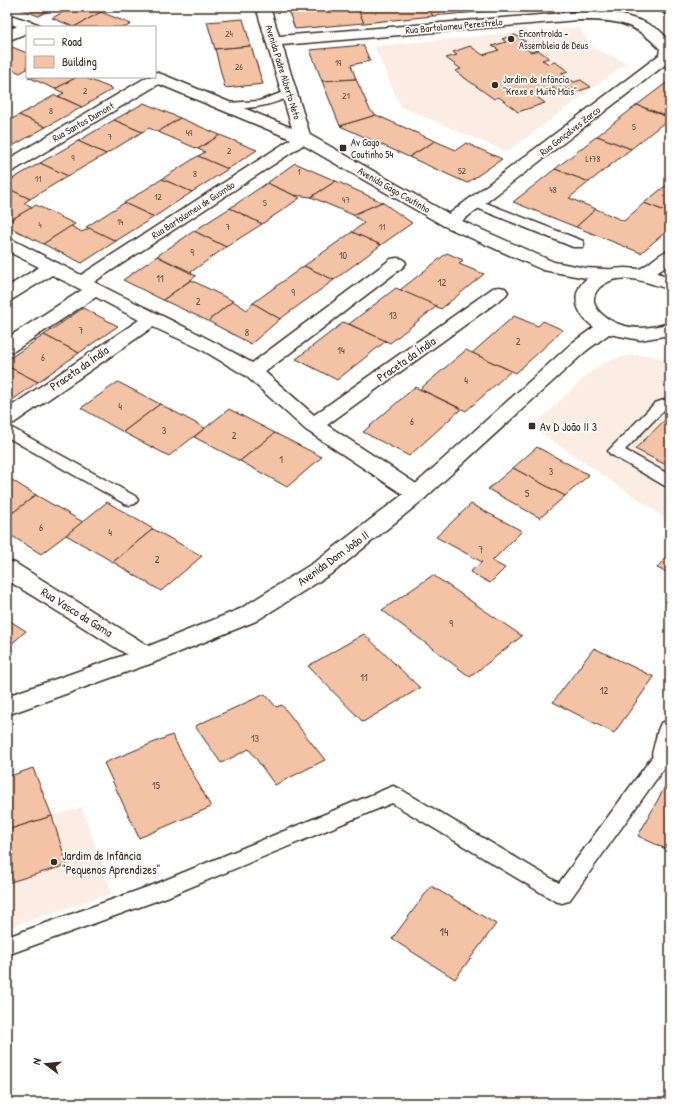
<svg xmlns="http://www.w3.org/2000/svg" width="677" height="1110" font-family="'Patrick Hand',sans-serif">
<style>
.built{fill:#fcede4}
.building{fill:#f4c2a5;stroke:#3b2a1e}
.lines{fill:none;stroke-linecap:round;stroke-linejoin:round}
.service-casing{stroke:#3b2a1e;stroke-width:3}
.minor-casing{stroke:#3b2a1e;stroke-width:3}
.tertiary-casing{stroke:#3b2a1e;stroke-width:3}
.service{fill:#fff;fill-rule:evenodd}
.minor{fill:#fff;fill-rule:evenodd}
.tertiary{fill:#fff;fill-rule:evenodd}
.poi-dot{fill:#3b2a1e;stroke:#fff;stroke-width:1.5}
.labels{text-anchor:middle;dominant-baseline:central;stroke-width:3.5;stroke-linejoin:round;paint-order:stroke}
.far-number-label{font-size:9px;fill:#695040}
.far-street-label{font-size:10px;fill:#3b2a1e;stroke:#fff}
.far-poi-label{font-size:10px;fill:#3b2a1e;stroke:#fff;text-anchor:start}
.number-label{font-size:10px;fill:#695040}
.street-label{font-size:12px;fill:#3b2a1e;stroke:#fff}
.poi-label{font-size:12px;fill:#3b2a1e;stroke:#fff;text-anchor:start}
.near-number-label{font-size:12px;fill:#695040}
</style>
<rect width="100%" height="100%" fill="#fff"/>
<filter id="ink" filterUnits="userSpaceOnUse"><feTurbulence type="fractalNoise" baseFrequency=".025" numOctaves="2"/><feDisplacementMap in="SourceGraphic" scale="8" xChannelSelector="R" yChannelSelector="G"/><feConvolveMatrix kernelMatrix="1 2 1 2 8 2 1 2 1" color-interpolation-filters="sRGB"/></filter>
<g filter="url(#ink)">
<g class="built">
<polygon points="579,27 592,47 627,63 507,152 401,107 374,46"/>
<polygon points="634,355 647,355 670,360 670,521 532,427 586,376 601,364 620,357"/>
<polygon points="82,807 112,893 7,928 7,830"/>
</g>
<g class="building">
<polygon points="17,7 56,7 38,16"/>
<polygon points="73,7 87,7 101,12 74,27 52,18"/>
<polygon points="287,7 324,7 324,9 357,7 364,23 295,29"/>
<polygon points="357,7 428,7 433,16 364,23"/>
<polygon points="428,7 498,7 500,10 433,16"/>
<polygon points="498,7 538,7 500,10"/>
<polygon points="101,12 131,24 126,27 74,27"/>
<polygon points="243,19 251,46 215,49 207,22"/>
<polygon points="515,35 526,42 519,44 531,52 538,50 549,58 542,60 549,64 555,62 568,71 561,73 574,82 581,80 591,87 576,92 571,88 559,92 553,88 533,94 545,103 518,112 499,97 494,99 455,71 461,69 446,58 457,55 453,52 470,46 483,55 499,50 492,46 506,42 502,39"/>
<polygon points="363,45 370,61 351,65 356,79 322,81 310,50"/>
<polygon points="251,46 263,84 225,88 215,49"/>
<polygon points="12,47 27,53 27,69 20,73 13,70 7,73 7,50"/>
<polygon points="28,77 77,77 55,89"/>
<polygon points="77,77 83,77 113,89 82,107 58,96 64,93 55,89"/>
<polygon points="356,79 370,110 376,115 340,126 322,81"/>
<polygon points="670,80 670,117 637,105"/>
<polygon points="55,95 82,107 46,127 19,115"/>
<polygon points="144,103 180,118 158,132 149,128 142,132 114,120"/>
<polygon points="637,105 670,118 631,149 597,136"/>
<polygon points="19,115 46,127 9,148 7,147 7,122"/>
<polygon points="376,115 435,141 409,157 340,126"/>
<polygon points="180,118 220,135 198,149 158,132"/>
<polygon points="114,120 142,132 106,154 78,141"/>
<polygon points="220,135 257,150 228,169 198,156 205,152 198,149"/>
<polygon points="597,136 631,149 589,182 555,169"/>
<polygon points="78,141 106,154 68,176 40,163"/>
<polygon points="435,141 456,150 466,143 502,159 467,183 409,157"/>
<polygon points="198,156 228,169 192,192 162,179"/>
<polygon points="40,163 68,176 30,199 7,188 7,182"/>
<polygon points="295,163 336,181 311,197 294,195 267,183"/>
<polygon points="555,169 589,182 569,198 596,209 576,227 513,202"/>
<polygon points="162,179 192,192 154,217 124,203"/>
<polygon points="336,181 382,202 353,215 311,197"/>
<polygon points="670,182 670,213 644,203"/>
<polygon points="267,183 300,198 262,224 230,208"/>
<polygon points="7,188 30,199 24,203 33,207 7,222"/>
<polygon points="382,202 412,223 381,245 352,232 364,223 353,215"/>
<polygon points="124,203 154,217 116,241 86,227"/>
<polygon points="644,203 670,213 670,228 641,253 576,227 596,209 624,221"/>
<polygon points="36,205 75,224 43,244 7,226 7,222"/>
<polygon points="230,208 262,224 226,247 194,231"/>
<polygon points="71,226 82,232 89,228 116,241 82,263 43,244"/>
<polygon points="194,231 226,247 191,272 157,256"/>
<polygon points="352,232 381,245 334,280 304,266"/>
<polygon points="447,253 463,260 459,264 484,274 441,309 400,290"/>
<polygon points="157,256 196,276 163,300 123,280"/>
<polygon points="304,266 334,280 280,319 253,303"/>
<polygon points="191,280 233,301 208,321 163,300"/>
<polygon points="396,288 437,306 390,343 349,324"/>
<polygon points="233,301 247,310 253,303 280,319 251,344 208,321"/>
<polygon points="83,308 118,326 79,353 44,335"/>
<polygon points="514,316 538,326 543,321 563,330 516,373 472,353"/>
<polygon points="344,322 386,341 337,380 296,359"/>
<polygon points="44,335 79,353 38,382 7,366 7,360"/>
<polygon points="466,350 511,371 466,411 420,389"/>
<polygon points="7,366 38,382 7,404"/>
<polygon points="118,382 160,404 123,432 81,408"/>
<polygon points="415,387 461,409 409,456 363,432"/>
<polygon points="160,404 205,428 169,456 123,432"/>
<polygon points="229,409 275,433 240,461 194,437"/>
<polygon points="670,415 670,467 635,449"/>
<polygon points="275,433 322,457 287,487 240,461"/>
<polygon points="537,447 589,475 565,496 513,468"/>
<polygon points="513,468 565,496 540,518 488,489"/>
<polygon points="7,477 36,495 7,517"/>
<polygon points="36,495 83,522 41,554 7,533 7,517"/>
<polygon points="107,502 153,529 113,562 66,535"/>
<polygon points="471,504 522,531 492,561 505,568 490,583 470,572 482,562 436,537"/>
<polygon points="153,529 202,556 161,591 113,562"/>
<polygon points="670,552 670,574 657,568"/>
<polygon points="433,575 522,636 470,677 382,610"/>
<polygon points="7,619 26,631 7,648"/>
<polygon points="364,634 420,688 363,722 308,666"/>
<polygon points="594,648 654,677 614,733 553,702"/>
<polygon points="265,694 276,707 282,705 325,760 275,785 249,749 221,763 195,726"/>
<polygon points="172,735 211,807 139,838 104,763"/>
<polygon points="33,768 52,816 7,830 7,777"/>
<polygon points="667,783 670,785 670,851 638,836"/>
<polygon points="52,816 67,865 7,883 7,830"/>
<polygon points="431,886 496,924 455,979 392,939"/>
</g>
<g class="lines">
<defs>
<g id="service">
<path d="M289 90 293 91 295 93 293 95C271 106 251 109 227 109L223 108 221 106 223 104 227 103 259 101Z"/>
<polygon points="476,199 583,241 584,244 583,247 573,247 472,206 470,203 472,200"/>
<polygon points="670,398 670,408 665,409 625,450 670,475 670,487 665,486 610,454 608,451 655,403"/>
<polygon points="7,426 12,428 135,496 138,500 135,504 130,505 125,504 7,437"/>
<polygon points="664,747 670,749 670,760 569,901 562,903 555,901 392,803 167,897 7,955 7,937 153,885 393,786 400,789 559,883 658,749"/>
</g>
<g id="minor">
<path d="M256 7H270L279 36 578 12H612L642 21 659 30 670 41V61L462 221 554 262 586 268 622 270 625 274 622 278 616 279 586 278 543 270 444 226 303 145 94 282C146 309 201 333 252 363L391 259 397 258 403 259 406 263 403 267 265 372 314 415 493 288 499 287 505 288 508 292 505 296 327 425 424 489 428 494 424 499 417 501 410 499 306 430 246 376 199 348 153 327 14 423 7 424V409L139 320 96 297 14 351 7 353V338L82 290 52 275 13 299 7 301V287L39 267 7 251V239L13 240 81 275 291 139 159 84 13 171 7 172V160L147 77H155V72L164 75 292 128ZM578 20C614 20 634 21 660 49L659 55 449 214 310 135 282 45Z"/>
<polygon points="7,14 38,24 40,27 27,27 27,33 7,41 7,31 17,26 7,23"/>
<polygon points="7,561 15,563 155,650 159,656 155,662 147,665 139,662 7,580"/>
<polygon points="670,720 670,767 655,761 652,754 658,730 661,723"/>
</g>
<g id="tertiary">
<polygon points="658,7 670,7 670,15 665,14"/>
<path d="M670 250V263L657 273 670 277V289C652 285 636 276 617 279 611 280 605 283 600 287 582 305 608 322 625 326 640 330 655 327 670 323V335L640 340 609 334 586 351 424 499 334 572 256 621 155 662 7 715V696L139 650 240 609 318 560 410 489 572 343 594 327C568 309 571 280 602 271 610 269 618 268 626 268 630 268 635 269 639 269 647 267 658 253 670 250Z"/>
</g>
</defs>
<use href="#service" class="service-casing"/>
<use href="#minor" class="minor-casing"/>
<use href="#tertiary" class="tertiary-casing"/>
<use href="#service" class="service"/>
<use href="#minor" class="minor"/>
<use href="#tertiary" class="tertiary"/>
</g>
</g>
<g class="poi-dot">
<circle cx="511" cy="39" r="4"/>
<circle cx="495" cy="85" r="4"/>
<rect x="339" y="144" width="8" height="8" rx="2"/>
<rect x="528" y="422" width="8" height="8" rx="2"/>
<circle cx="54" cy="862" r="4"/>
</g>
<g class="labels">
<g class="far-number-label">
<text x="229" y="34">24</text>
<text x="338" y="63">19</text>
<text x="239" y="67">26</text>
<text x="85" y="91">2</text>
<text x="346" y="96">21</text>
<text x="51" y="111">8</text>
<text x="634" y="127">5</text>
<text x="189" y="133">49</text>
<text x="110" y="137">7</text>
<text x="229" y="151">2</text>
<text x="73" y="158">9</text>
<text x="593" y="159">Lt78</text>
<text x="462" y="171">52</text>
<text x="299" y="172">1</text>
<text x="195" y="174">8</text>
<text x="38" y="179">11</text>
<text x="553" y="190">48</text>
<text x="158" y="197">12</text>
<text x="346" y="200">47</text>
<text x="265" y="203">5</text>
<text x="120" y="222">14</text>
<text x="40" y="225">4</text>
<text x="228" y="227">7</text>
<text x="382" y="227">11</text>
</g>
<g class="far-street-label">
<text transform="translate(454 26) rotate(-5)">Rua Bartolomeu Perestrelo</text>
<text transform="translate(283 72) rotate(73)">Avenida Padre Alberto Neto</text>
<text transform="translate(83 122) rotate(-30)">Rua Santos Dumont</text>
<text transform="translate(570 131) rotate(-38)">Rua Gonçalves Zarco</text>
<text transform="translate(394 190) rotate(30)">Avenida Gago Coutinho</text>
<text transform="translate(193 210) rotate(-33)">Rua Bartolomeu de Gusmão</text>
</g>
<g class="far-poi-label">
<text x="519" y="33">EncontroIda -<tspan x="519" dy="12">Assembleia de Deus</tspan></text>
<text x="503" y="79">Jardim de Infância<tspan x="503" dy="12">"Krexe e Muito Mais"</tspan></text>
<text x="351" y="142">Av Gago<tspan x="351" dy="12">Coutinho 54</tspan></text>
</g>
<g class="number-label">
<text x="192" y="252">9</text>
<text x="343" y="255">10</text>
<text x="160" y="278">11</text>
<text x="442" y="282">12</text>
<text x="293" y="292">9</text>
<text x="198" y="301">2</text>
<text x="393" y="315">13</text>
<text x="81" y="330">7</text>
<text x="247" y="332">8</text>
<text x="518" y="341">2</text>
<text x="341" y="350">14</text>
<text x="43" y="357">6</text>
<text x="466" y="380">4</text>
<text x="120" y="406">4</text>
<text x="412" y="421">6</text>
<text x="164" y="430">3</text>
<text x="234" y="435">2</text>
<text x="281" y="459">1</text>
<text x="551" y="471">3</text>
<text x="527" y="493">5</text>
<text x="41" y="527">6</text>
<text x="110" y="532">4</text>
<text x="481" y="549">7</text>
<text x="157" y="559">2</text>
<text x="451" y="623">9</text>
<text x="364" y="677">11</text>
<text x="604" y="690">12</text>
<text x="255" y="738">13</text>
<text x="156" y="785">15</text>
</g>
<g class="street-label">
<text transform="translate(406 359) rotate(-35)">Praceta da Índia</text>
<text transform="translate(79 368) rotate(-35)">Praceta da Índia</text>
<text transform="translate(333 558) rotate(-36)">Avenida Dom João II</text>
<text transform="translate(77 612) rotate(32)">Rua Vasco da Gama</text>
</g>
<g class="poi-label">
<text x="540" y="426">Av D João II 3</text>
<text x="62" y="855">Jardim de Infância<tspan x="62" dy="14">"Pequenos Aprendizes"</tspan></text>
</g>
<g class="near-number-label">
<text x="444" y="931">14</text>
</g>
</g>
<rect width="677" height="1110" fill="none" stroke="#fff" stroke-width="24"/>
<rect x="12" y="12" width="653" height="1086" fill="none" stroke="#3b2a1e" stroke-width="1.5" filter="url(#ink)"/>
<rect x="26" y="26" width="130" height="52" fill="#ffffff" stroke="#b1aaa5"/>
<rect x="34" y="39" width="20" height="6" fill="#ffffff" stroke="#b1aaa5"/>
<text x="62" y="46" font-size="12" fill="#3b2a1e">Road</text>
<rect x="34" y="56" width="20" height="12" fill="#f4c2a5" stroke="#b1aaa5"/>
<text x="62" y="66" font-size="12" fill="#3b2a1e">Building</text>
<g transform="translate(46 1064) rotate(286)" stroke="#ffffff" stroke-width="3" paint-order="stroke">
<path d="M0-3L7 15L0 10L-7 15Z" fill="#3b2a1e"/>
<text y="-6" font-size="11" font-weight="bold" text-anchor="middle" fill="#3b2a1e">N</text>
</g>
</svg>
